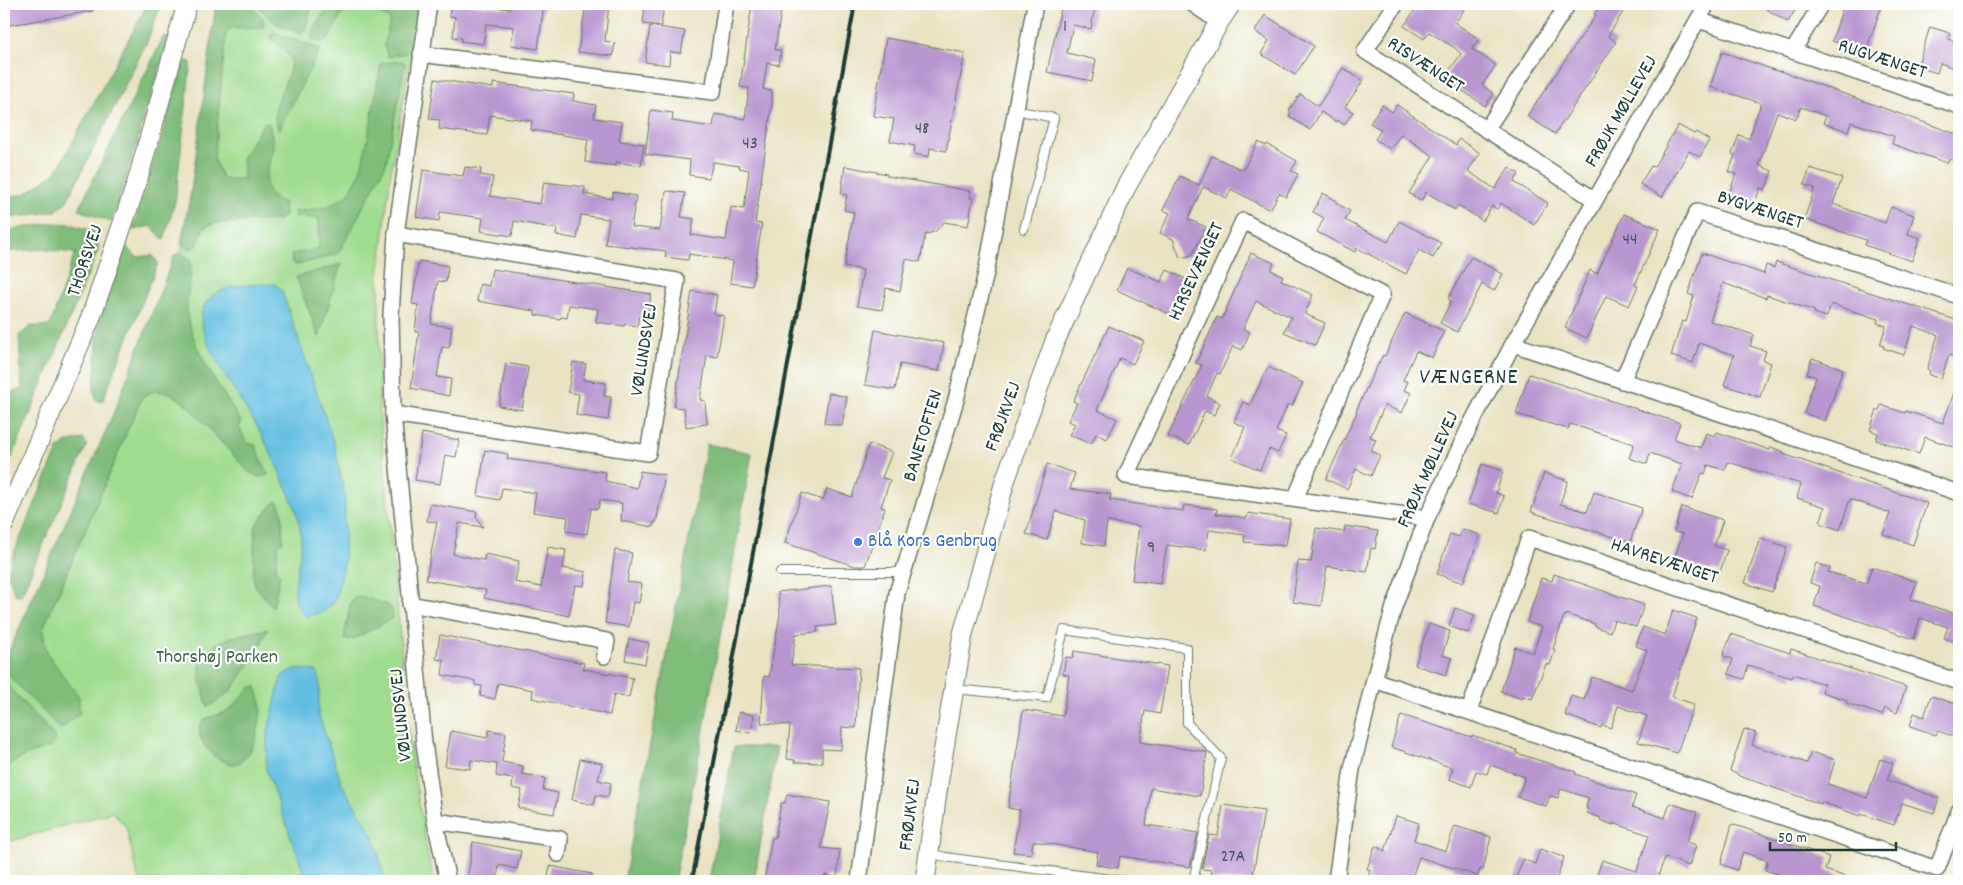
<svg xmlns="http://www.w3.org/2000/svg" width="1963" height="885" font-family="Dekko,sans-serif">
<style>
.green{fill:#a0dc90;stroke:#608c62}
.forest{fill:#80bc7a;stroke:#507c57}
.water{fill:#62bee0;stroke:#407e8a}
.building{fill:#b996d0}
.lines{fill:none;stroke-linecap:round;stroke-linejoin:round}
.service-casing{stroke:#676;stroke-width:10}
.minor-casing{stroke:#676;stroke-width:18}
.tertiary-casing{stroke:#676;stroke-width:21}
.service{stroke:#fff;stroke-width:8}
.minor{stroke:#fff;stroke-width:15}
.tertiary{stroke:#fff;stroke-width:19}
.rail{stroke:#1f3d34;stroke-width:4}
.shop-dot{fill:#3f7fe0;stroke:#fff;stroke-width:2}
.labels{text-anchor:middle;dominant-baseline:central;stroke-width:4.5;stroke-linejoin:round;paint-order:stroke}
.number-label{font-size:18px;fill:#46535b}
.street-label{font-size:20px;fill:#1f3d34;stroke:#fff}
.shop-label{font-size:20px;fill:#366cbe;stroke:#fff;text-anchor:start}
.park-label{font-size:20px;fill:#3f654b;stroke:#fff}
.quarter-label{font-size:22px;letter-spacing:1px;fill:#1f3d34;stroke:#fff}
</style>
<rect width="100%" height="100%" fill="#fff"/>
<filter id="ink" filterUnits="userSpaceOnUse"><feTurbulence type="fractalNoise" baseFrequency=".02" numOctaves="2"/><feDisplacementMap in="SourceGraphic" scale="10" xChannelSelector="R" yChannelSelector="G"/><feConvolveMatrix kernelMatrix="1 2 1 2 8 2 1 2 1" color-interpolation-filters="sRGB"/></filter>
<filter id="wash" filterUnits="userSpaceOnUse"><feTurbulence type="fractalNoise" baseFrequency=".0096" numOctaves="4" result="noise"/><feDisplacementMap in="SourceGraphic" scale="20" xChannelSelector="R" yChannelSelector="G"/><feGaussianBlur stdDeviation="1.12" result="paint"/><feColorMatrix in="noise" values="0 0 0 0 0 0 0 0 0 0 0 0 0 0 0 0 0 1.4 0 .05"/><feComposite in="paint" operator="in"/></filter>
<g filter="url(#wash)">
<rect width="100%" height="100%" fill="#e9e3c3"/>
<polygon class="green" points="219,4 410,4 419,5 390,179 379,275 379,408 411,755 428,857 435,881 139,881 126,827 113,812 4,843 4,671 23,635 145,355 187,234"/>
<g class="forest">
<polygon points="146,4 161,4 147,42 67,201 56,211 4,219 4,199 26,193 56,172 145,9"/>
<path d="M216 4H249L263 18 264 27 232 28 226 34 214 159 223 179H243L242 159 264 122 269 124C270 130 273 138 273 144 272 166 253 192 284 203L285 216 279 220 215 223 203 228 197 246 191 249 181 244 191 192Z"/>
<polygon points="256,4 313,4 305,30 298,33 277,24"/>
<path d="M329 4H411L419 5 411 52 388 57 384 46 390 20C376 8 359 11 342 13L328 40 323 42 312 39 311 35Z"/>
<path d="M273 32 320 49 279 130C266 104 292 83 291 58L271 38Z"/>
<polygon points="164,36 169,38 112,222 78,210"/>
<polygon points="184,61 191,62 175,202 164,240 151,226 133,230"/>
<polygon points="403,61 405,64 386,164 338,254 297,265 292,263 291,258 292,254 319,249 319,218 296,217 294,212 327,207 348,195 360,173 368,138 381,63"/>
<polygon points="51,223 70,224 99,233 98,251 4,476 4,393 22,390 19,336 31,326 50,326 75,253 40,249 4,252 4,231"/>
<polygon points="126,246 137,257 152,255 158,263 102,402 96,400 94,388 98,326"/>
<path d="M178 253 190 258C194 276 185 293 187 311 192 352 221 388 241 422L239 428 247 443 255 445 268 475 259 477 250 473 186 404 170 393 158 391 149 393 142 397 43 629 45 645 49 656 79 697V714L61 729 6 673 4 663 112 417 174 256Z"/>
<polygon points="341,264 319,337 296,277"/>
<polygon points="83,439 87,445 21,595 15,594 8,575 11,560 58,449 65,443"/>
<polygon points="707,444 752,453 702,740 674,881 624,881"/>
<polygon points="276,501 279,503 282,514 283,541 278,546 276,570 280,575 273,607 255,586 253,576 255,528 258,522"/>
<polygon points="364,597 388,605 392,609 393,615 391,619 354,639 344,639 350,604 353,598"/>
<path d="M268 629 258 651 231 691 208 707C205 697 202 687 200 677 195 639 242 635 268 629Z"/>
<path d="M4 682 55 737 53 746C35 752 16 757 4 771Z"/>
<path d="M251 687H256C258 694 262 703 261 709 260 725 253 762 234 764 218 765 191 738 202 722 207 716 216 716 223 713 233 709 243 695 251 687Z"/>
<polygon points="734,747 777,747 754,881 709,881"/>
</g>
<g class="water">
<path d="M275 284 282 291 334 443 345 498 344 567 334 603 323 612 307 616C283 603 302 563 301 542 301 529 298 513 292 501 282 478 272 454 260 432 248 408 193 337 202 311 211 282 251 285 275 284Z"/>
<polygon points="296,669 317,671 320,682 318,713 342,784 374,836 385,881 307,881 266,769 267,736 281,677 288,672"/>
</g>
<g id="blocks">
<g class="building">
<polygon points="4,4 93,4 93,11 4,26"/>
<polygon points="451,4 468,4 510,9 511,4 544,4 538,49 511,45 514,27 486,24 483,44 461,41 462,38 453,37 455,17 449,16"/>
<polygon points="586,4 609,4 605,41 615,43 613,56 578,52"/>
<polygon points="645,4 664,6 661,26 643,24"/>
<polygon points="752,4 782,4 775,50 781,50 779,65 767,63 763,89 772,91 772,103 755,223 762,224 752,286 730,283 733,261 689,254 688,260 665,257 666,251 605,244 609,219 581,215 577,239 556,235 557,229 514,221 512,236 481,231 483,218 440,212 439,221 416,217 423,170 463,176 465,167 481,169 480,175 493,177 490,196 540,204 544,182 585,187 584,194 612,199 613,192 636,196 631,227 660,230 666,192 668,191 685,193 681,217 694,219 691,235 726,240 731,207 744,209 749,170 739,168 740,166 713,162 709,178 689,175 690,160 645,154 651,110 673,113 672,121 713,127 715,114 745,119 749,88 740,87"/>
<polygon points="1062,4 1079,4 1095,7 1091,29 1073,25 1067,53 1096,60 1092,81 1047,72"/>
<polygon points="1419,4 1468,4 1455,23 1479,39 1472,49 1496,65 1482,85 1494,94 1485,106 1444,78 1461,54 1455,48 1429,32 1424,39 1404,26"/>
<polygon points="1601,4 1628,4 1608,36 1616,42 1614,45 1555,134 1527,116 1596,15 1594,14"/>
<polygon points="1758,4 1799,4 1788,22"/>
<polygon points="1844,4 1882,4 1866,51 1832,41"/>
<polygon points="1265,15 1314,46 1295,75 1261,54 1269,41 1255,31"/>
<polygon points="650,26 685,31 681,53 670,52 669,65 645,62"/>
<polygon points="1930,27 1950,33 1948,39 1959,43 1959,70 1940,63 1937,73 1917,67"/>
<polygon points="886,38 965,53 946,151 930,148 929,157 914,154 915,146 890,141 894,119 873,116"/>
<polygon points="1722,52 1780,72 1780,71 1959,135 1959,162 1949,159 1947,163 1892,144 1894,136 1851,122 1848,131 1823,123 1826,116 1801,107 1796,119 1777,112 1759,165 1772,171 1765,190 1760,188 1755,203 1753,203 1751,208 1730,200 1731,195 1729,194 1736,174 1729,172 1735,155 1732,154 1739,135 1749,139 1761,103 1710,87"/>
<polygon points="1343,68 1363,81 1345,107 1353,112 1344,125 1337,120 1336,122 1321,112 1310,130 1289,116 1291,112 1289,110 1300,94 1318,106"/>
<polygon points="435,79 493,88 493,83 574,94 573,101 596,105 594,118 622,122 619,141 644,144 641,166 616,162 616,166 585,162 588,139 531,130 532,121 490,115 487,135 439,129 440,120 429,119"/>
<polygon points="1382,105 1392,112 1397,105 1456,145 1459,139 1480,153 1468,171 1495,189 1509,167 1519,174 1514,182 1548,203 1534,225 1501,203 1497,209 1492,206 1483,221 1458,205 1455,210 1426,192 1421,201 1409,193 1433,156 1401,134 1390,149 1375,139 1381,130 1370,123"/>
<polygon points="1678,125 1694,134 1696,132 1709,140 1700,157 1689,151 1662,197 1640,184 1651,166 1654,167"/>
<polygon points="1258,142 1266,146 1267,144 1297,161 1291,171 1298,174 1286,197 1279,193 1270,210 1231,189 1227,198 1203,187 1188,219 1206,227 1192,255 1180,258 1173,239 1160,233 1170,213 1163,210 1180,176 1199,185 1212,156 1243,170"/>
<polygon points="845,166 887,174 887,176 971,191 970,198 973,198 968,226 944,222 936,231 925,235 920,262 906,259 900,291 886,288 882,310 857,306 863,270 844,267 854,212 844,210 847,195 841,194"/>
<polygon points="1810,168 1842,178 1833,204 1885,223 1891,207 1914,215 1908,234 1920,238 1912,261 1864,245 1866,240 1804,219 1815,188 1804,185"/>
<polygon points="1323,193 1337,201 1336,203 1350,211 1345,220 1382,239 1388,242 1399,221 1441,243 1433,258 1419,250 1406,274 1357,248 1355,252 1317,232 1324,218 1313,212"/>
<polygon points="1624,214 1660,229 1635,285 1638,286 1629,306 1606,296 1587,338 1565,328 1590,270 1597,274"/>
<polygon points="1251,253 1274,263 1271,270 1283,276 1281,280 1313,295 1305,314 1325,323 1315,345 1284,332 1291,317 1256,301 1243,329 1250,332 1242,350 1233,346 1220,374 1217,373 1207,396 1220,403 1214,415 1205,411 1189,445 1168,436 1202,365 1196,363 1217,317 1222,319"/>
<polygon points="1702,253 1764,274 1766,265 1774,268 1776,262 1959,321 1959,358 1949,355 1941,379 1929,375 1930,371 1927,369 1938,335 1913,326 1904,355 1883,348 1884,346 1880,345 1886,326 1877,323 1878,319 1831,304 1827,317 1814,313 1815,311 1767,295 1766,298 1723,283 1710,321 1754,335 1750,346 1766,351 1763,360 1771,363 1760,397 1724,385 1734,355 1699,343 1693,363 1671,356 1682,321 1686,322 1694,296 1688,294"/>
<polygon points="1471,257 1503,274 1494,291 1482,284 1457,332 1440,323 1451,301 1448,299"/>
<polygon points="419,261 448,266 446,282 438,281 431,324 452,327 449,348 442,347 437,377 451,379 449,396 411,388 419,332 415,332 418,305 412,304"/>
<polygon points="1127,268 1161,282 1167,270 1186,279 1171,315 1117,290"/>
<polygon points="492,269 651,294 648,318 639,316 637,326 625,324 624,326 596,322 598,309 569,305 567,318 561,317 560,319 535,315 535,311 477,301 480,284 489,286"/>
<polygon points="692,291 717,295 714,314 724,316 717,357 707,355 700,400 705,401 707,424 686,427 684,408 674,407"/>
<polygon points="1405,313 1444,331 1432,358 1416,351 1403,380 1408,382 1404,390 1411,393 1402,413 1385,405 1370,437 1376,439 1371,451 1380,455 1371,476 1356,469 1347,489 1326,479 1357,412 1356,411 1372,376 1383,355 1385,356"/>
<polygon points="1109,326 1144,341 1133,364 1120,358 1097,410 1117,419 1107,439 1096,434 1091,444 1069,435 1075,424 1068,421 1077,403 1073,401"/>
<polygon points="875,330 944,343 939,371 900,364 895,390 865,385"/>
<polygon points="1812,358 1843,369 1825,421 1804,413 1816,377 1807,374"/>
<polygon points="573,362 586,364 583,380 606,383 604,396 611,397 608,420 576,415 579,394 568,392"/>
<polygon points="506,363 528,367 522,410 499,406"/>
<polygon points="1268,367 1303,383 1292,406 1288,404 1276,431 1286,435 1278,453 1269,449 1260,470 1232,458 1245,427 1234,422 1243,402 1250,405"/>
<polygon points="1529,374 1680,423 1674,439 1701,448 1706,433 1715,436 1717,432 1770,450 1771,447 1784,452 1783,454 1927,503 1913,545 1883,534 1890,513 1850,499 1840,530 1820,523 1825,507 1797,498 1801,484 1728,462 1725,470 1708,465 1705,474 1702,473 1692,499 1672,492 1682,464 1650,453 1647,464 1629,458 1634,444 1570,424 1568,429 1516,414"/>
<polygon points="1958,382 1959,449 1925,437 1919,454 1876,440 1878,433 1870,430 1877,410 1879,410 1881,405 1905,413 1906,411 1943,423"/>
<polygon points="829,393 847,397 842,426 824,423"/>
<polygon points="422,433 459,440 456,457 445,455 440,484 415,480"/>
<polygon points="869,444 892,452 882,478 890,480 881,507 885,508 865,566 855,566 785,543 802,493 823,500 827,489 852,497"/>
<polygon points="485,450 508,454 507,459 606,472 605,481 637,488 640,471 665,475 656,523 654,522 653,527 621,521 622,503 600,500 598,509 591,508 587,534 566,531 568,517 533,512 536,493 502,488 500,500 478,496"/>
<polygon points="1047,464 1075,473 1070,489 1111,494 1110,500 1183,511 1184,505 1217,509 1216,514 1247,518 1248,513 1290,519 1286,546 1244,542 1245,535 1209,530 1206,550 1167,545 1160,584 1132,580 1139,526 1107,522 1104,546 1082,543 1085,520 1056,511 1047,540 1026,534"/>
<polygon points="1482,464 1503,471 1496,493 1504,496 1499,513 1468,504"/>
<polygon points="1544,473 1568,481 1560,504 1587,512 1594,492 1642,508 1630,542 1531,512"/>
<polygon points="430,504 477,512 476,517 483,527 459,523 453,554 484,560 485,554 519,561 515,582 541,587 548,547 566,550 563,568 586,572 584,586 575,585 569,616 484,598 486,590 426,580 437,522 427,521"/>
<polygon points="1682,507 1723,520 1714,546 1727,550 1720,572 1711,569 1710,571 1674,559 1683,534 1674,532"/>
<polygon points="1345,526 1378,531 1375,549 1371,548 1367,572 1327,566 1321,606 1293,602 1298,561 1311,562 1316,528 1344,532"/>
<polygon points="1462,529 1480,535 1463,583 1437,574 1450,534 1459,537"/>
<polygon points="1760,538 1787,547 1772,592 1745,583"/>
<polygon points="615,550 632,553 627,582 642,584 639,603 633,602 629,627 605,623"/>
<polygon points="1816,563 1830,568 1828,572 1866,583 1872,567 1917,582 1910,599 1953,613 1957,601 1959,601 1959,643 1944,638 1948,627 1920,618 1914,639 1814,606 1820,586 1810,583"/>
<polygon points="1554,574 1644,605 1636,627 1614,620 1610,632 1594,626 1595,624 1566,614 1566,616 1564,616 1553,649 1555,650 1550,665 1546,664 1532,699 1523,696 1522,699 1501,691 1515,647 1533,653 1542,627 1527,622 1541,578 1552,581"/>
<polygon points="831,586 836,625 817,627 818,632 796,634 791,665 859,668 856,728 842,727 841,750 822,749 822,763 794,762 795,760 787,759 790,725 761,723 764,676 769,677 780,614 778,592"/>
<polygon points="1455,608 1475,615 1468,633 1449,626"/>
<polygon points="1673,610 1697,618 1672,697 1694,704 1677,753 1638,742 1647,716 1618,706 1611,728 1602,725 1601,728 1565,715 1571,696 1584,700 1592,677 1632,690 1647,650 1636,646 1643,627 1665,635"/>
<polygon points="1429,624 1450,631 1442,655 1452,658 1446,675 1415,665"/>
<polygon points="1731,634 1790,653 1791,649 1906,687 1897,713 1885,708 1882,715 1846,703 1847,700 1822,692 1824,684 1793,674 1792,678 1748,665 1744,679 1728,674 1733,659 1723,656"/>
<polygon points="440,635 584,663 583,669 633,678 629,697 614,694 610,715 532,698 533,690 498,683 495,699 480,696 482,686 475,685 475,681 442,675 444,660 436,659"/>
<polygon points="629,639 649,643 645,664 625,660"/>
<polygon points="1074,651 1168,666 1160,714 1145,711 1140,742 1207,752 1200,796 1151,788 1146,825 1198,833 1190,867 1120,856 1118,868 1096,865 1098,852 1033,841 1031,854 1013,852 1020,810 1008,808 1023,710 1063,716 1069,675 1063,674 1066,657 1073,658"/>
<polygon points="1931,696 1959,705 1959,728 1956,737 1938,731 1936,735 1910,726 1914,713 1924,717"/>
<polygon points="739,712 754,715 751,733 736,730"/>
<polygon points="1401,715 1472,737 1472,735 1517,750 1516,753 1576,772 1575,774 1636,795 1632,807 1665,818 1670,803 1697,812 1687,842 1696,845 1689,866 1665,857 1657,879 1659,881 1595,881 1602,860 1637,871 1649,835 1613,823 1613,825 1600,820 1601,818 1587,813 1588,809 1586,808 1589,798 1561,789 1558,798 1550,796 1546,806 1518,797 1525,777 1490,765 1487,774 1476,771 1471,787 1449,779 1453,768 1391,747"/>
<polygon points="1744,729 1756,733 1752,745 1807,763 1811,752 1835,760 1828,784 1867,798 1880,759 1893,763 1887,780 1939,798 1934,813 1902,803 1894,825 1861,814 1860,816 1821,802 1821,804 1739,776 1739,775 1730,771"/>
<polygon points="489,730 506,733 502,762 523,766 522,774 545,778 543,790 558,793 554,814 518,808 522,790 512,788 513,779 496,776 497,764 471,760 470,769 445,766 451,731 487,738"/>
<polygon points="580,759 602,763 598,780 611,783 608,797 596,795 594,805 572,800"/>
<polygon points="787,794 830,802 821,848 840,850 837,877 825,875 824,881 764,881 772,838 775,838 781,803 785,803"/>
<polygon points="1223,805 1264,811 1252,881 1211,879 1212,870 1202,869 1209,835 1218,836"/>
<polygon points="1396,816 1419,823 1414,840 1446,851 1455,826 1491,837 1483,870 1480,869 1478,876 1419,857 1411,881 1367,881 1370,870 1367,869 1375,846 1385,851"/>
<polygon points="1732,824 1829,857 1825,870 1852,879 1851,881 1775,881 1778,874 1765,870 1768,861 1743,852 1737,870 1721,864"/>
<polygon points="473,842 521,851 517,869 499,865 497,879 494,878 493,881 467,881"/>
<polygon points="1540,849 1564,857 1556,881 1515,881 1523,859 1535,864"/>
<polygon points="550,866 592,874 592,881 547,881"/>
</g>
</g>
</g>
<g filter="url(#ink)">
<use href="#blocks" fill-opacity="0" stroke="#676" stroke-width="1"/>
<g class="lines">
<defs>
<g id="service">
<polyline points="1016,110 1054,118 1024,229"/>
<polyline points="780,572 903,572"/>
<polyline points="954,689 1047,698 1064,630 1187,648 1187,723 1221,758 1193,881"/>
<polyline points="929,853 945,857 1125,881"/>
</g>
<g id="minor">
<polyline points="429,4 396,234 391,315 393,414 424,743 435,821 448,881"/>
<polyline points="1193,4 1219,22"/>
<polyline points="1396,4 1365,51 1595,200"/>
<polyline points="1698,20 1959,106"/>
<polyline points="1793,51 1821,4"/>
<polyline points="421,54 713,92 726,4"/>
<polyline points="1486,130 1568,4"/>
<polyline points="1513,344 1959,493"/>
<polyline points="1622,381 1697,212 1959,296"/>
<polyline points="393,414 648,453 677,281 396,234"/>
<polyline points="1295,499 1382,295 1243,221 1126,476 1427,518"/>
<polyline points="410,604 607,641 604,656"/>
<polyline points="1374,680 1937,869 1959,811"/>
<polyline points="1469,711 1529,538 1959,682"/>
<polyline points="435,821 560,839 558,854"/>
<polyline points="859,881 897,593 956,400 986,273 1035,4"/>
<polyline points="1336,881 1352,769 1374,680 1394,607 1427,518 1469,428 1513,344 1707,4"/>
</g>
<g id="tertiary">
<polyline points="4,524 91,317 137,182 187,4"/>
<polyline points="925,881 939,778 963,634 1005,481 1055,341 1126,187 1219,22 1231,4"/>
</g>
</defs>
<use href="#service" class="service-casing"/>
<use href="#minor" class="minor-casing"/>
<use href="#tertiary" class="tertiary-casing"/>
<use href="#service" class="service"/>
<use href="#minor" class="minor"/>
<use href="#tertiary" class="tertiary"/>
<polyline class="rail" points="692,881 855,4"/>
</g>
</g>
<circle class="shop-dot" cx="858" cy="542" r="5"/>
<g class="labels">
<g class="number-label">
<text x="1065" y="27">1</text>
<text x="922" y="129">48</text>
<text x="750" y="144">43</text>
<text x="1630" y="240">44</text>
<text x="1151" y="548">9</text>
<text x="1233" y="857">27A</text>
</g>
<g class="street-label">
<text transform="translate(1882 60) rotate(18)">RUGVÆNGET</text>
<text transform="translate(1425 66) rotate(33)">RISVÆNGET</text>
<text transform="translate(1622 112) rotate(-60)">FRØJK MØLLEVEJ</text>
<text transform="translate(1760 211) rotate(18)">BYGVÆNGET</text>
<text transform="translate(86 261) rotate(-71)">THORSVEJ</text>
<text transform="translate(1197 272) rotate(-65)">HIRSEVÆNGET</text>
<text transform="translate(645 350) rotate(-81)">VØLUNDSVEJ</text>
<text transform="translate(1004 417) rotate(-70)">FRØJKVEJ</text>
<text transform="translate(924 436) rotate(-73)">BANETOFTEN</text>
<text transform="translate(1429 470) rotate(-66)">FRØJK MØLLEVEJ</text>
<text transform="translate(1664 562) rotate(18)">HAVREVÆNGET</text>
<text transform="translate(402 715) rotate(-96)">VØLUNDSVEJ</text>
<text transform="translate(911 815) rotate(-83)">FRØJKVEJ</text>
</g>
<g class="shop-label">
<text x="868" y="542">Blå Kors Genbrug</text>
</g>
<g class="park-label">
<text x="217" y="658">Thorshøj Parken</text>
</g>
<g class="quarter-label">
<text x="1469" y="378">VÆNGERNE</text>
</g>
</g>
<rect width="1963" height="885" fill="none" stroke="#fff" stroke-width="20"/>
<path d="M1770 842v8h126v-8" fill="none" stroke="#1f3d34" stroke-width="2.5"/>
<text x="1778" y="842" font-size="15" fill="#1f3d34" stroke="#ffffff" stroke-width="4" paint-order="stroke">50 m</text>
</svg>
